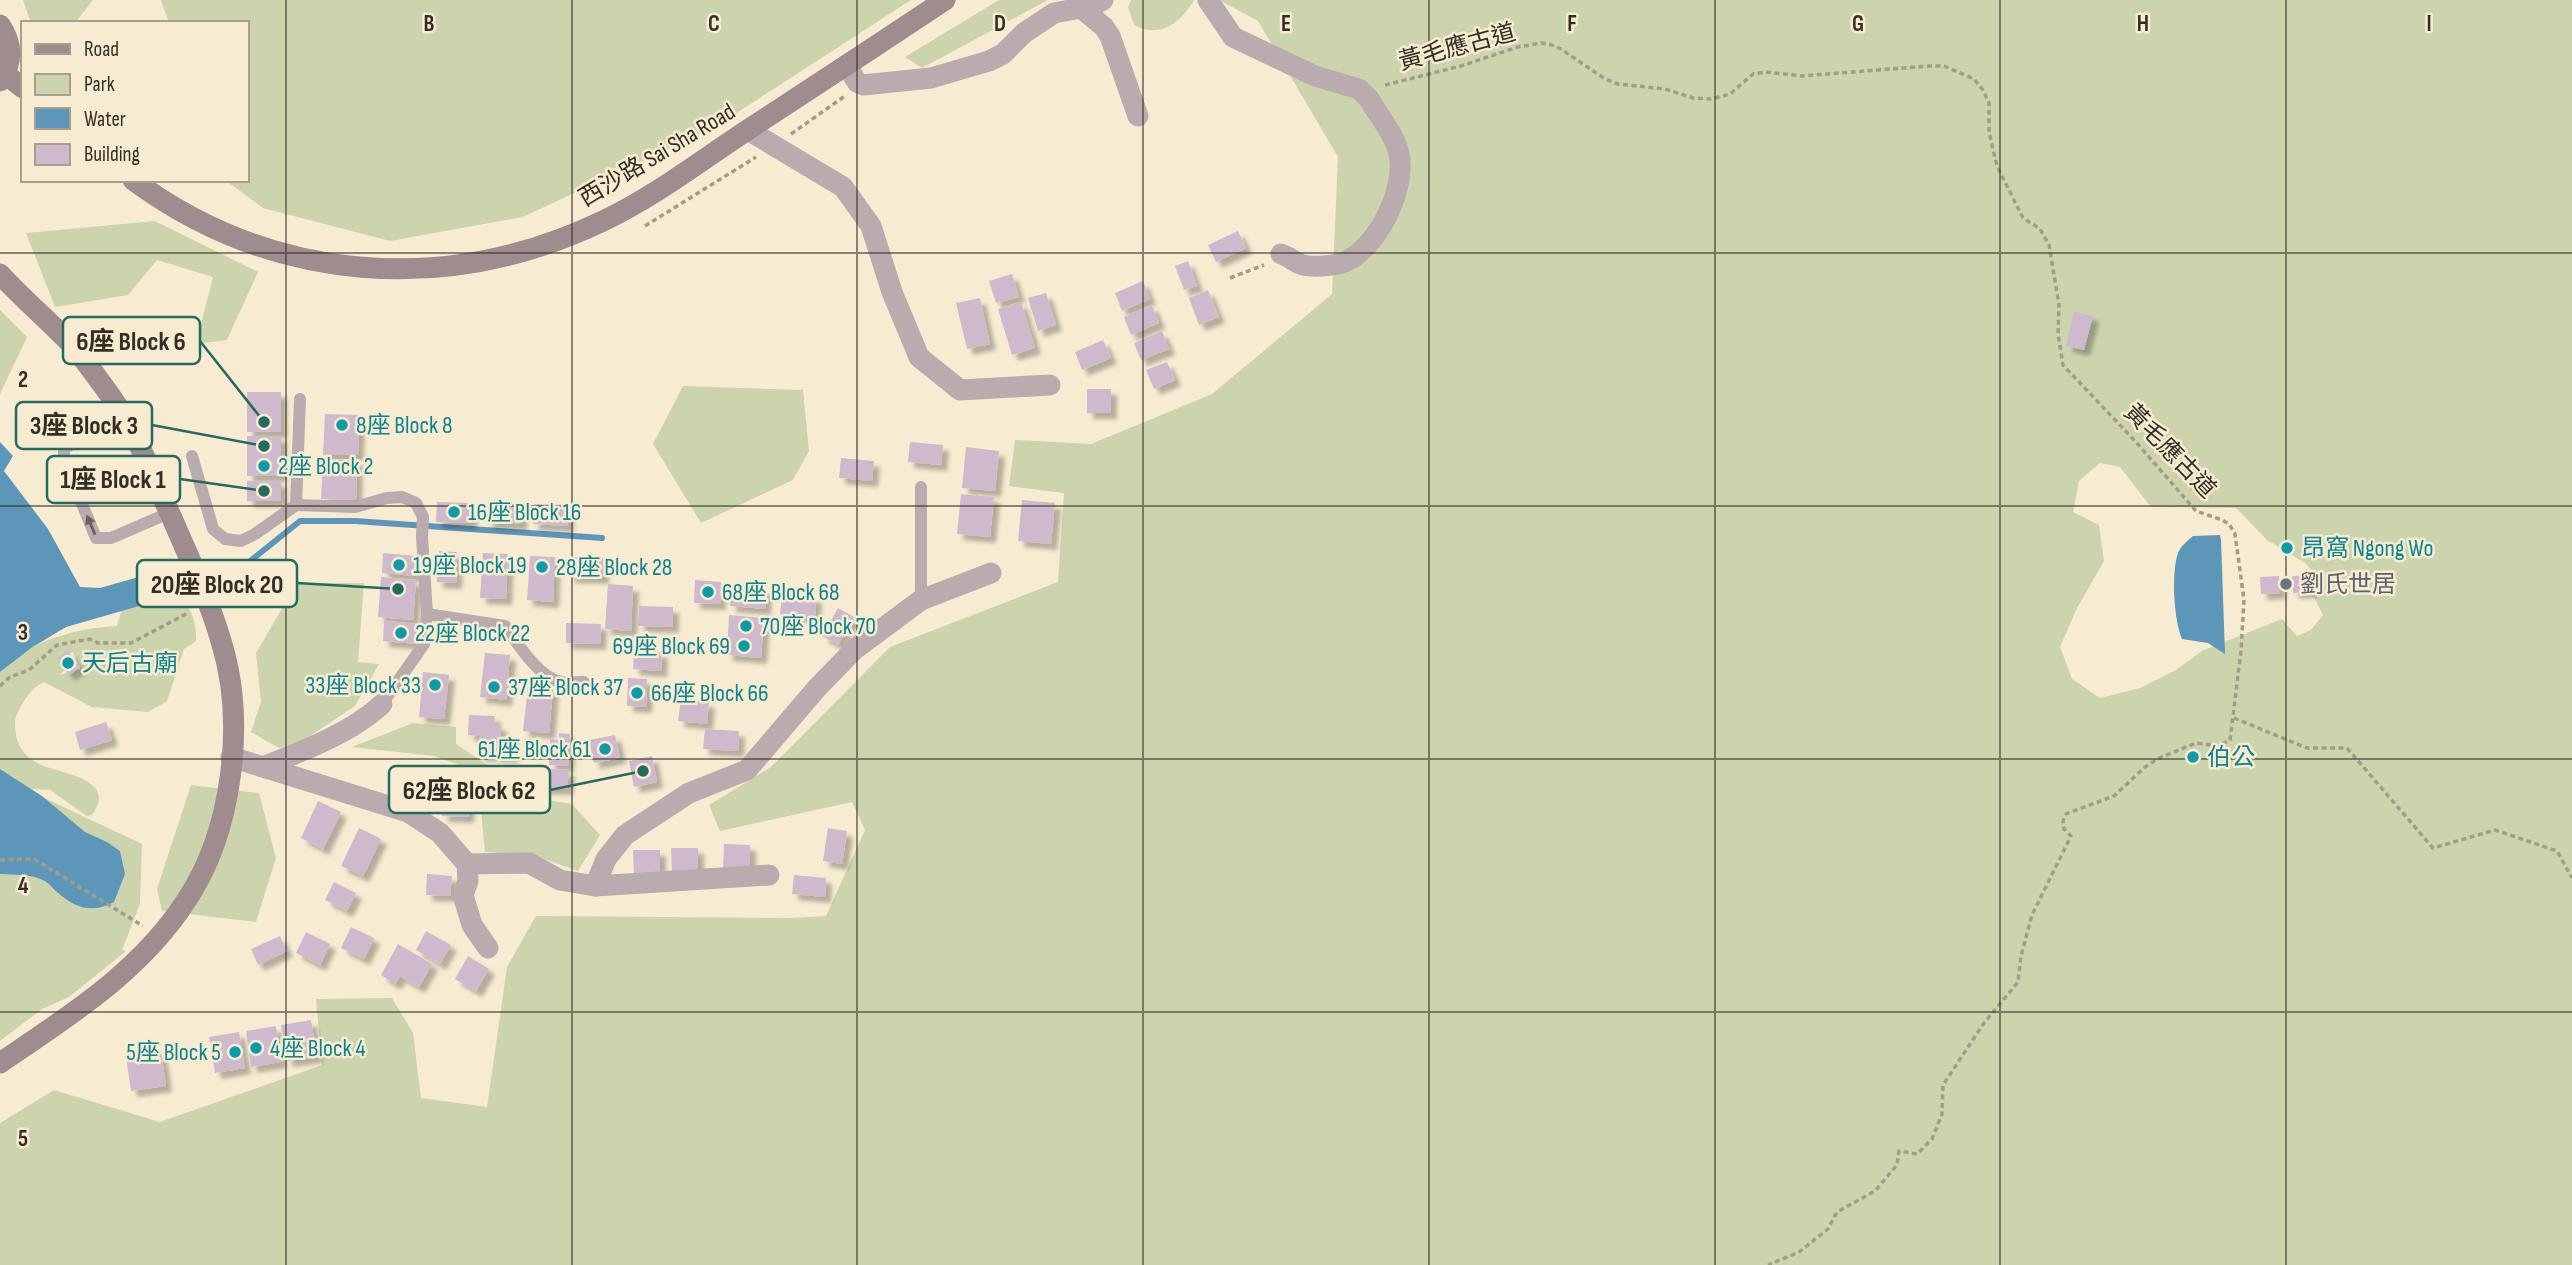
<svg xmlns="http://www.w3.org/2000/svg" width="2572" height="1265" font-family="'Sofia Sans Condensed','Noto Sans TC',sans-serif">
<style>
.green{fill:#ccd4ae;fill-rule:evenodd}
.water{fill:#5c97ba}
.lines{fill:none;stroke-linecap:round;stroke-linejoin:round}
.stream{stroke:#5c97ba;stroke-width:6}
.building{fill:#cfbacd;filter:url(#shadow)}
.path{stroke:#a49c89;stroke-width:3.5;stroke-dasharray:5 3.5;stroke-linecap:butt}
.lane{stroke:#b9abae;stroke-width:12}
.street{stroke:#b9abae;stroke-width:21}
.secondary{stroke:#a08c8f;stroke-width:21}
.oneway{fill:#68605b}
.grid{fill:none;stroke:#322e24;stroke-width:2;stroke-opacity:0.55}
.culture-dot{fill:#0f9aa8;stroke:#f7ecd2;stroke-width:2.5}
.worship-dot{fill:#6b7280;stroke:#f7ecd2;stroke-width:2.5}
.labels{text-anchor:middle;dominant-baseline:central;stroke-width:5;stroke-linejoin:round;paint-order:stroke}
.street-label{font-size:24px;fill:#322e24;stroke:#f7ecd2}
.culture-label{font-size:24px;fill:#0d838f;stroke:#f7ecd2;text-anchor:start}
.worship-label{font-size:24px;fill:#5b616d;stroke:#f7ecd2;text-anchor:start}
.grid-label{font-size:23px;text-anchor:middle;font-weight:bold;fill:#322e24;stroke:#f7ecd2;stroke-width:5;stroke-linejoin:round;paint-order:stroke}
.leader{fill:none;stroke:#246a5e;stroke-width:2.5}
.callout-dot{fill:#246a5e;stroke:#f7ecd2;stroke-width:2.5}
.callout{fill:#f7ecd2;stroke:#246a5e;stroke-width:2.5}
.callout-label{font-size:26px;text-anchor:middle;font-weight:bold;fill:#322e24}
</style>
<defs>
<filter id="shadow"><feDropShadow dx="6" dy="6" stdDeviation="2" flood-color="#0004"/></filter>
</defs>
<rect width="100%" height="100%" fill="#f7ecd2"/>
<g class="green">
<polygon points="23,0 93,0 75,23 31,23"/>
<polygon points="161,0 911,0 715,127 523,217 390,241 263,208 225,180 247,180 247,23 169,23"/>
<polygon points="999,0 1048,0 922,68 905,57"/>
<path d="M1131 0H1194C1181 23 1159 39 1134 25L1128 7Z"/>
<path d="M1219 0H2572V1265H0V1123L54 1090 160 1122 322 1065 316 999 392 998 413 1033 421 1098 487 1107 507 967 536 916 791 918 826 916 865 830 852 802 720 831 709 805 771 767 890 647 1058 582 1064 493 1009 486 1015 440 1091 444 1212 394 1332 294 1338 157 1258 21ZM2100 463 2120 467 2151 507 2236 508 2267 540 2305 563 2315 574 2314 597 2323 615 2311 630 2297 636 2282 619 2202 651 2176 670 2140 688 2100 698 2072 679 2060 647 2077 608 2104 561 2099 525 2073 512 2079 481Z"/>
<polygon points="155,221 258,272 227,340 196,344 213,277 157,260 128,295 55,307 26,233"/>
<polygon points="0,310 27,337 0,394"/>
<polygon points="683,386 803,390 809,451 793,480 701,523 653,444"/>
<polygon points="297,583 364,583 358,662 379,664 355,706 301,742 279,748 251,732 261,702 256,653"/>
<path d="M129 584 157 608 171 593C188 593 198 626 196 641L184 649 167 701 148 712 92 707 44 682C31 688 23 701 17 714 14 722 15 727 16 735 18 748 27 758 39 764 60 774 119 778 92 815L87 816 50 790 31 789 0 769V672C10 664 20 654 31 648 57 634 89 627 117 626ZM73 652 80 669 59 675 64 671 60 657Z"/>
<polygon points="413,723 456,727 456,744 537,798 572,804 600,835 578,871 538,857 485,852 477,771 434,756 352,747"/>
<polygon points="0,777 142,844 140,904 122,950 126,951 69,997 42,1009 0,1041"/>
<polygon points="191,785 259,793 276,858 256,922 162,911 157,889"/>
</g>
<g class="water">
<path d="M0 442 13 456 4 471 48 529 80 587 100 588 149 574 172 582 174 590C162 590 146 594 139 606L66 627 31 648 0 672Z"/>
<path d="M2220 535 2221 540 2225 654 2208 643 2182 639C2174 620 2171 573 2178 553 2181 546 2187 541 2193 536Z"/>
<path d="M0 769 42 796 85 832 107 842 120 851 125 874 114 902C92 914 75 908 57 892 53 889 50 884 45 881 32 874 15 875 0 874Z"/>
</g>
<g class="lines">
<polyline class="stream" points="224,574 249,562 300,521 355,521 602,538"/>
</g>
<g class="building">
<polygon points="1238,231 1246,248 1216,262 1208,245"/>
<polygon points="1188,261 1197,286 1184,290 1175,266"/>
<polygon points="1012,274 1019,297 996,303 989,281"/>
<polygon points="1143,281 1150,299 1122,311 1115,293"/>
<polygon points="1208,290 1219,317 1199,325 1189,298"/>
<polygon points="1046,293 1056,325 1038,331 1028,298"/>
<polygon points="980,298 990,344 967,349 956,303"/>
<polygon points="1021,302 1035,348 1012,355 998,309"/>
<polygon points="1152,305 1159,323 1131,335 1124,317"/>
<polygon points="2074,311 2093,316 2084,350 2066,346"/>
<polygon points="1162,331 1169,349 1141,360 1134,343"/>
<polygon points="1103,340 1111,358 1082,370 1075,352"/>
<polygon points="1167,362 1175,380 1154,389 1146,370"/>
<rect x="1087" y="389" width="24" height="24"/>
<rect x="247" y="392" width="34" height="40"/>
<polygon points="325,414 359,415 358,455 323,455"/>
<rect x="247" y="436" width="34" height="40"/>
<polygon points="910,442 943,445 941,465 908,462"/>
<polygon points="966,447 999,451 995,491 962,488"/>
<polygon points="841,458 874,461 872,481 839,478"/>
<polygon points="323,459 357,460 356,500 321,499"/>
<rect x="247" y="481" width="34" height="20"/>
<polygon points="961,494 994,497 990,537 957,534"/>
<polygon points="1022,500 1055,503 1051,544 1018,541"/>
<polygon points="437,502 472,503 471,523 436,522"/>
<polygon points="488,503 522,504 521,524 487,523"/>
<polygon points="534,504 568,505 568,526 533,524"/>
<polygon points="439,551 457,552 456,583 437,582"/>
<polygon points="383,553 417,556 416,576 382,573"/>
<polygon points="483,553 508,554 506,599 480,598"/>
<polygon points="530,556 555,557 553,602 527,600"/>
<polygon points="569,557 603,558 603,578 569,577"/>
<polygon points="2310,575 2311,592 2293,593 2292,576"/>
<polygon points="2279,576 2280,593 2261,594 2260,577"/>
<polygon points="381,577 416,580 413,620 378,617"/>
<polygon points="695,580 721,582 720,604 694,603"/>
<polygon points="608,584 633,586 631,631 605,629"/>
<polygon points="732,586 766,589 765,609 730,606"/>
<polygon points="782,595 816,597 815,617 780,615"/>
<polygon points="639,606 673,607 673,627 638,626"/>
<polygon points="838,608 854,617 838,645 822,636"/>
<polygon points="729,615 764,618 761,658 727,655"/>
<polygon points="384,621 419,624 417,644 383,641"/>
<polygon points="566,623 601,624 600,644 566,643"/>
<polygon points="68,651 80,667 69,675 57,658"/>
<polygon points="634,651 662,652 661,671 633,669"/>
<polygon points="485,653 510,655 506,700 480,697"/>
<polygon points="423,672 449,675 444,719 419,717"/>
<polygon points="628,678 647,679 646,707 627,706"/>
<polygon points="528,686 553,689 549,733 523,731"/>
<polygon points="681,699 709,702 707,724 678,721"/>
<polygon points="469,715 495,716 494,725 501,725 501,736 506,737 506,746 512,746 512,757 479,755 480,736 468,735"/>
<polygon points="106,722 112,740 80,750 75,732"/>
<polygon points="705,729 739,731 738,751 703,749"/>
<polygon points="559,733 570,734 568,766 549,765 550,739 559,740"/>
<polygon points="615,735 620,758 594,763 589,740"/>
<polygon points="652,756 657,782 634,787 629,761"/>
<polygon points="532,768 569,770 567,789 531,788"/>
<polygon points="445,771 471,773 468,817 442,816"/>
<polygon points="318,801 341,812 323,849 301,838"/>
<polygon points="359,828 381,839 363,876 341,866"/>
<polygon points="828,828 847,831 842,864 823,861"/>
<polygon points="724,844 750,845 750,870 723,869"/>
<polygon points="671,848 698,848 698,874 672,874"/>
<polygon points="633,850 660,850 660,876 634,876"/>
<polygon points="427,874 452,876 450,896 426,895"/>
<polygon points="794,875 826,878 825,897 792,894"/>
<polygon points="334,882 356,893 347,911 325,900"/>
<polygon points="351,927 374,938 364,959 341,948"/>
<polygon points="426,931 451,945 440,964 416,950"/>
<polygon points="306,932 330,944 320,965 296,953"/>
<polygon points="280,936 287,951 258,965 251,949"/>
<polygon points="398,944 432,964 419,987 400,976 395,984 381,975"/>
<polygon points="468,956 489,969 476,991 455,979"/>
<polygon points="311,1020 317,1057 287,1061 281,1025"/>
<polygon points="276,1026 281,1062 251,1067 246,1031"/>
<polygon points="239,1032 245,1068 215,1073 209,1037"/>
<polygon points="161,1052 166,1086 131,1091 126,1057"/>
</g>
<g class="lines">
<g class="path">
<polyline points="1385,85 1461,66 1518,47 1541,43 1552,45 1561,49 1605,79 1618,84 1665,89 1693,98 1711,99 1730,94 1753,74 1766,72 1802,76 1929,66 1944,66 1974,79 1983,90 1989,103 1989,132 1997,166 2023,218 2040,229 2049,245 2059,305 2058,334 2063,365 2135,441 2196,511 2222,520 2229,524 2235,534 2244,600 2241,651 2230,740 2218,746 2196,743 2157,759 2144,768 2114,796 2066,814 2063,821 2064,829 2071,836 2032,915 2021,956 2018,982 1984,1023 1943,1085 1942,1114 1932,1139 1917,1154 1899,1151 1897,1165 1875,1191 1837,1212 1828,1229 1799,1252 1768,1265"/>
<polyline points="791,134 845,96"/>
<polyline points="645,226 756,157"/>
<polyline points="1230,278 1264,265"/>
<polyline points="0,686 10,677 29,670 57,645 90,639 98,643 131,643 188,613"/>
<polyline points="2234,718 2307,748 2347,748 2433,848 2495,830 2557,851 2572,878"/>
<polyline points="0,860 34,859 143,926"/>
</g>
<g class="lane">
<polyline points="124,420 64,448 64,460 96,538 111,538 169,513"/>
<polyline points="192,456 213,529 225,539 241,541 255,534 296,505 355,507 387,498 402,497 416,503 423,517 422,537 427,614 424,644 382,704"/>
<polyline points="921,487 921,600"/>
<polyline points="80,499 116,481"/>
<polyline points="296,505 300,399"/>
<path d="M427 614 505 626C517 643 539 678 561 682 569 683 577 682 584 682"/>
</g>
<g class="street">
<path d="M1208 0 1233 37 1315 76 1359 89 1369 99C1378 115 1393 132 1398 150 1409 185 1377 251 1342 263 1332 266 1310 268 1300 264 1293 261 1288 256 1281 254"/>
<polyline points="1081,8 1104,27 1110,36 1138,116"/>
<polyline points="847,66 857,82 863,85 931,78 989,61 1003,54 1024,33 1054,13 1091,6 1103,0"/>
<polyline points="748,130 843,187 871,226 892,292 919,357 960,390 1050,385"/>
<polyline points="231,757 408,812 440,833 467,864 529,863 560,880 595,886 769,875"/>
<path d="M265 766C303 751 353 732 382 704"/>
<polyline points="467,864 468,881 463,895 472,925 488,948"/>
<polyline points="595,886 606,859 625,835 689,793 747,770 817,688 855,649 921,600 991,573"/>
</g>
<g class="secondary">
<path d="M0 25C13 44 13 63 0 81"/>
<polyline points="5,74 23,88"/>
<path d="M133 180C273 283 446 296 603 221 654 197 699 162 746 131 812 88 879 44 945 0"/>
<path d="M0 274C23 299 49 321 72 345 85 360 98 379 110 395 137 433 153 477 172 518 189 558 209 599 221 641 246 721 233 831 186 901 140 972 69 1016 0 1063"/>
</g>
</g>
<defs><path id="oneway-solid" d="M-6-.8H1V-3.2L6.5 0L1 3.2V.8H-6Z" transform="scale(1.75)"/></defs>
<use class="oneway" href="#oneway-solid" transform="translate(91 525) rotate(-113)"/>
<path class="grid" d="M286 0V1265M572 0V1265M857 0V1265M1143 0V1265M1429 0V1265M1715 0V1265M2000 0V1265M2286 0V1265M0 253H2572M0 506H2572M0 759H2572M0 1012H2572"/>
<g class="culture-dot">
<circle cx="342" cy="425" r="7"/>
<circle cx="264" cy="466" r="7"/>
<circle cx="454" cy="512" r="7"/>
<circle cx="2287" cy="548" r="7"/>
<circle cx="399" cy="565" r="7"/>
<circle cx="542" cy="567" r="7"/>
<circle cx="708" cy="592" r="7"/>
<circle cx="746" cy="626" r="7"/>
<circle cx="401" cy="633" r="7"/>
<circle cx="744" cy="646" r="7"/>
<circle cx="68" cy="663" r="7"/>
<circle cx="435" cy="685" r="7"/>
<circle cx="494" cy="687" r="7"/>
<circle cx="637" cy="693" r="7"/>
<circle cx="605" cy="749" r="7"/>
<circle cx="2193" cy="757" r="7"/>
<circle cx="256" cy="1048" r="7"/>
<circle cx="235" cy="1052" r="7"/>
</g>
<circle class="worship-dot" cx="2286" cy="584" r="7"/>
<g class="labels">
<g class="street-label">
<text transform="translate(1457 47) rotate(-15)">黃毛應古道</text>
<text transform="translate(657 155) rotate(-31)">西沙路 Sai Sha Road</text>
<text transform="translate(2170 451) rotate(46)">黃毛應古道</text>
</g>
<g class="culture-label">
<text x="356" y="425">8座 Block 8</text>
<text x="278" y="466">2座 Block 2</text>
<text x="468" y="512">16座 Block 16</text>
<text x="2301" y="548">昂窩 Ngong Wo</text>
<text x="413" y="565">19座 Block 19</text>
<text x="556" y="567">28座 Block 28</text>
<text x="722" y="592">68座 Block 68</text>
<text x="760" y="626">70座 Block 70</text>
<text x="415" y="633">22座 Block 22</text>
<text x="730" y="646" text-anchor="end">69座 Block 69</text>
<text x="82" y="663">天后古廟</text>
<text x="421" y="685" text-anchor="end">33座 Block 33</text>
<text x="508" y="687">37座 Block 37</text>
<text x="651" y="693">66座 Block 66</text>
<text x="591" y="749" text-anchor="end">61座 Block 61</text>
<text x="2207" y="757">伯公</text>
<text x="270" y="1048">4座 Block 4</text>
<text x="221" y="1052" text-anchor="end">5座 Block 5</text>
</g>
<g class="worship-label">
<text x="2300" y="584">劉氏世居</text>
</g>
</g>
<g class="grid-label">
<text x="429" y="31">B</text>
<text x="714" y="31">C</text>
<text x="1000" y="31">D</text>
<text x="1286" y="31">E</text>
<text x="1572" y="31">F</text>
<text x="1858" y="31">G</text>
<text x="2143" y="31">H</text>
<text x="2429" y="31">I</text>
<text x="23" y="387">2</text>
<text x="23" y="640">3</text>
<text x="23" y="893">4</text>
<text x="23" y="1146">5</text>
</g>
<path class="leader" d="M264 422L200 341M264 446L152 425M264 491L180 479M398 589L297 583M643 771L550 790"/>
<g class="callout-dot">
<circle cx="264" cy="422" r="7"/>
<circle cx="264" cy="446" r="7"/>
<circle cx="264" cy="491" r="7"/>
<circle cx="398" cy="589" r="7"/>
<circle cx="643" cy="771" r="7"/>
</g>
<g class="callout">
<rect x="63" y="317" width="137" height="47" rx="7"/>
<rect x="16" y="402" width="136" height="47" rx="7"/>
<rect x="47" y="456" width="133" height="47" rx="7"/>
<rect x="137" y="560" width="160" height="47" rx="7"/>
<rect x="389" y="766" width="161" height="47" rx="7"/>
</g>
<g class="callout-label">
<text x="131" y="350">6座 Block 6</text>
<text x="84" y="434">3座 Block 3</text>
<text x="113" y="488">1座 Block 1</text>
<text x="217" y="593">20座 Block 20</text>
<text x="469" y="799">62座 Block 62</text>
</g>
<rect x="21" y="21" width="228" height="161" fill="#f7ecd2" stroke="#a8a08c" stroke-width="2"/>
<rect x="35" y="44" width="35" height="10" fill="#a08c8f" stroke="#a8a08c" stroke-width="2"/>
<text x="84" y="56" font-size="21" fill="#322e24">Road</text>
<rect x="35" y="74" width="35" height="21" fill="#ccd4ae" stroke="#a8a08c" stroke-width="2"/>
<text x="84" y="91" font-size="21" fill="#322e24">Park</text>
<rect x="35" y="108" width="35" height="21" fill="#5c97ba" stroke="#a8a08c" stroke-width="2"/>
<text x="84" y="126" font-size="21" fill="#322e24">Water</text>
<rect x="35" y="144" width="35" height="21" fill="#cfbacd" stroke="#a8a08c" stroke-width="2"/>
<text x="84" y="161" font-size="21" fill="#322e24">Building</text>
</svg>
